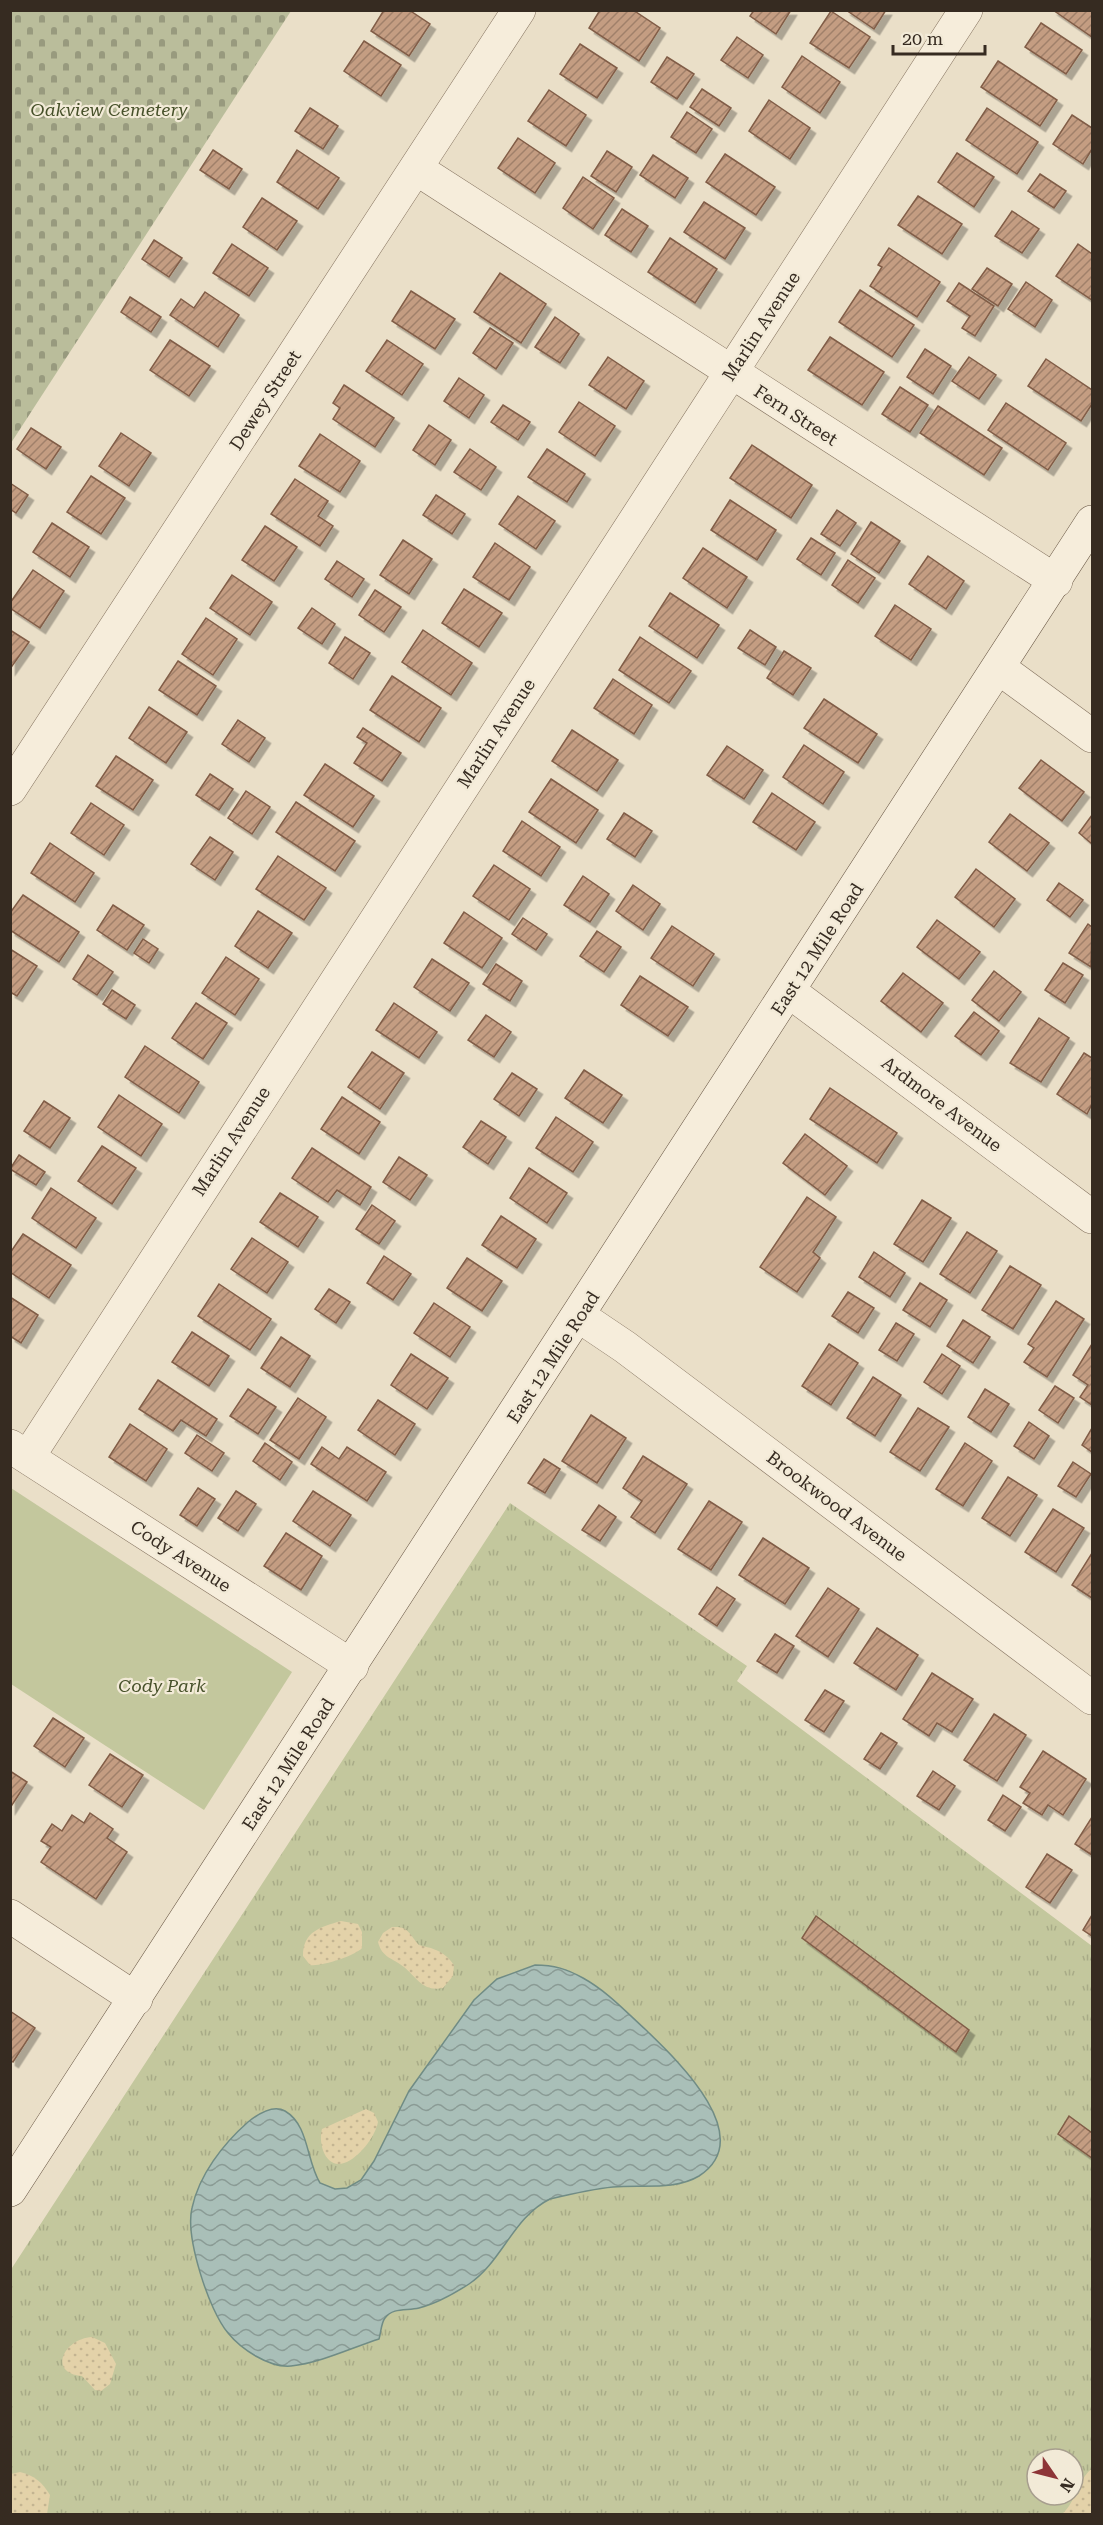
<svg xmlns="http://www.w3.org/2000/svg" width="1103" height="2525" font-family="'Roboto Serif',serif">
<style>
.grass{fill:url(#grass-tufts);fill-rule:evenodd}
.sand{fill:url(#sand-dots)}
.cemetery{fill:url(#cemetery-stones)}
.green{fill:#c3c79d}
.water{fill:url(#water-waves);stroke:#708c85;stroke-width:1.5}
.building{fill:url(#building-hatch);stroke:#815d47;stroke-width:1.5;filter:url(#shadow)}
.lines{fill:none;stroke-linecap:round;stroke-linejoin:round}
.minor-casing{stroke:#84725f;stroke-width:34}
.secondary-casing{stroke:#665442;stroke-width:34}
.minor{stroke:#f6eddb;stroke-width:33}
.secondary{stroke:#f6eddb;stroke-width:33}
.labels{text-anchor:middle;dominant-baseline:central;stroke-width:4.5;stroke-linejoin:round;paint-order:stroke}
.park-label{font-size:18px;font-style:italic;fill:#47512a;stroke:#f2ead7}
.street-label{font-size:18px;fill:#362b21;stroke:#f2ead7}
</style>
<defs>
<pattern id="grass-tufts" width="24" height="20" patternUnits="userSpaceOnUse" patternTransform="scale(1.5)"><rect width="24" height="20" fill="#c3c79d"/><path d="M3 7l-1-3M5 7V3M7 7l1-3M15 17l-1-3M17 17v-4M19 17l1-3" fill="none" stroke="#a8ab87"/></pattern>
<pattern id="sand-dots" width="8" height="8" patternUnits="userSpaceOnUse" patternTransform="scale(1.5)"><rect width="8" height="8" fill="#e3d2a9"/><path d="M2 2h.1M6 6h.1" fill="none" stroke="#c3b491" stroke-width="1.8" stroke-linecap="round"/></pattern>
<pattern id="cemetery-stones" width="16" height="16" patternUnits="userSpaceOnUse" patternTransform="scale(1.5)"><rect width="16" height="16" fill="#babd9b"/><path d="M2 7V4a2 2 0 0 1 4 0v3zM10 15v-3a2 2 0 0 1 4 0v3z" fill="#989a7e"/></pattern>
<pattern id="water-waves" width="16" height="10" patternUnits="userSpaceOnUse" patternTransform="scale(1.5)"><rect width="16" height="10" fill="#a9bfb8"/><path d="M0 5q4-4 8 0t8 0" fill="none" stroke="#8a9b95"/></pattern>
<pattern id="building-hatch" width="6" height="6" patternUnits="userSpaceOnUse" patternTransform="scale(1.5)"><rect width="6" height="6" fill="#c49d82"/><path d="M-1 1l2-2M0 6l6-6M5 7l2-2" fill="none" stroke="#a0806a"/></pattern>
<filter id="shadow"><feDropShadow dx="5.5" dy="5.5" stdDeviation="0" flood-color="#0004"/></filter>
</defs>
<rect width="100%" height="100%" fill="#eadfc8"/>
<path class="grass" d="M510 1503 747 1666 737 1681 1092 1946V2514H11L10 2271ZM1037 2459H1073V2495H1037Z"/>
<g class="sand">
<path d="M341 1921 358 1924 362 1932V1948C355 1956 320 1967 310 1965L303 1956C303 1931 321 1927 341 1921Z"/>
<path d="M392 1927C409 1926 409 1934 419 1945 435 1949 444 1951 454 1965L453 1976 443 1988C423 1992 417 1978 404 1967 393 1958 382 1958 378 1942L383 1933Z"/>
<path d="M366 2109 374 2113 378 2122C375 2137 359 2158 344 2163 325 2169 318 2143 322 2129Z"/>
<path d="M92 2337 105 2343 116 2364 110 2384 101 2391 95 2390 82 2376C48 2373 63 2339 92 2337Z"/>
<path d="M1090 2470H1092V2514H1062C1076 2502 1076 2484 1090 2470Z"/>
<path d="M20 2472C35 2476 42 2482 50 2495L47 2514H11V2474Z"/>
</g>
<polygon class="cemetery" points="11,10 291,11 11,443 10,11"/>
<polygon class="green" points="11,1488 292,1672 204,1810 11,1684"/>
<path class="water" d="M535 1965C554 1965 567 1969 583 1978 608 1992 625 2011 646 2030 676 2059 759 2137 699 2176 674 2191 641 2184 613 2187 592 2189 571 2194 550 2199 513 2217 502 2262 469 2284 455 2293 435 2304 419 2308 407 2311 393 2307 385 2318 381 2323 381 2333 379 2339 351 2348 320 2363 291 2366 269 2368 241 2349 228 2333 209 2311 185 2237 192 2208 199 2175 223 2144 248 2122 258 2114 273 2104 285 2111 309 2125 306 2160 320 2183L335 2189 347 2188 361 2180 374 2161 409 2091 474 2000 497 1979Z"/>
<g class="building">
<polygon points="384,10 409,10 430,24 409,56 371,31"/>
<polygon points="600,10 633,10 660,28 639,61 589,28"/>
<polygon points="754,10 791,10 776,34 750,16"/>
<polygon points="846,10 886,10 874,29"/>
<polygon points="1053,10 1092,10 1092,37"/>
<polygon points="831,11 870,37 849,68 810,43"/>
<polygon points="1041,23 1082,50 1066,74 1025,47"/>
<polygon points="737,37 763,55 748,78 721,60"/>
<polygon points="364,41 401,65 381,96 344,71"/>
<polygon points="580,44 617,68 597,98 560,74"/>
<polygon points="802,56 840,82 820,113 782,87"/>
<polygon points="667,57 694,74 677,99 651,82"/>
<polygon points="998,61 1057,100 1040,126 981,87"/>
<polygon points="702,89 731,108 719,126 690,107"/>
<polygon points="549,90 586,115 566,146 528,121"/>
<polygon points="769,100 810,128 790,159 749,131"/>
<polygon points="310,108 338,126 323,149 295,131"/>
<polygon points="987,108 1038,142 1017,174 966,140"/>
<polygon points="687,112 712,129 696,153 671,137"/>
<polygon points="1072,115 1092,128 1092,149 1083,164 1053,144"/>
<polygon points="518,138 555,163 535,193 498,168"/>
<polygon points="213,150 242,169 229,189 200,170"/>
<polygon points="297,150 339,178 318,209 277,182"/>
<polygon points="607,151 632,167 616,192 591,176"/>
<polygon points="957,153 994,177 974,207 938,182"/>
<polygon points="725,154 775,187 756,215 706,182"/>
<polygon points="653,155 688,178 675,198 640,175"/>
<polygon points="1040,174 1066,191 1054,208 1028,191"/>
<polygon points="583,177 614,198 593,229 563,208"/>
<polygon points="918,196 962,224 942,254 898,225"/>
<polygon points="262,198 297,221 277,250 243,227"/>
<polygon points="704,202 745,228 725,259 684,232"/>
<polygon points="622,209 648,226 631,252 605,235"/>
<polygon points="1012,211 1039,229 1022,253 995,236"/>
<polygon points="670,238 717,269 695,303 648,272"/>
<polygon points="154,240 182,258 169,277 142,259"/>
<polygon points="232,244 268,268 249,296 213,273"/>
<polygon points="1078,244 1092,254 1092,300 1056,276"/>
<polygon points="889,248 940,282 917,317 870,286 882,267 878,265"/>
<polygon points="987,268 1012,284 998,306 972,289"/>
<polygon points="500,273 546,304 521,343 474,312"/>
<polygon points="1026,282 1052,300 1035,327 1008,309"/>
<polygon points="959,283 994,306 975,336 962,328 970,316 947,301"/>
<polygon points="860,290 914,325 892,357 839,322"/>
<polygon points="411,291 455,319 435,349 392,321"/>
<polygon points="205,292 239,315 218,347 170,315 181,299 194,308"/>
<polygon points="130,297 161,317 151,332 121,312"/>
<polygon points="555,317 579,334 560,363 535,347"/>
<polygon points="490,328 513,343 496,369 473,353"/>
<polygon points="830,337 884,372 862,405 808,370"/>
<polygon points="170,340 210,366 189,396 150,370"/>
<polygon points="387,340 423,364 402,395 366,371"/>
<polygon points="925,349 951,366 933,394 907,377"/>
<polygon points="608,357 644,381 626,409 589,385"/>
<polygon points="969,357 996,375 979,399 952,381"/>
<polygon points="1046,359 1092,390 1092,404 1081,421 1028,386"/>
<polygon points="459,378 484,395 469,418 444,401"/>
<polygon points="344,385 394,418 375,447 333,419 340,408 333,403"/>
<polygon points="900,387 928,405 910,432 882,414"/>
<polygon points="579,402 615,426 595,456 559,432"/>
<polygon points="1006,403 1066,443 1048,470 988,430"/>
<polygon points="503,405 530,422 518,440 491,422"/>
<polygon points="938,406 1002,448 984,475 920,433"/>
<polygon points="429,425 451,440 435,465 413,450"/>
<polygon points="31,428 61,447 46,469 17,449"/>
<polygon points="121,433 151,453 129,486 99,466"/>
<polygon points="320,434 360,461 340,492 299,466"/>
<polygon points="752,445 812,485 791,518 730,478"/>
<polygon points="470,449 496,467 481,490 454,472"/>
<polygon points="547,449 585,474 567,502 528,477"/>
<polygon points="91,476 125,498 101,534 67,512"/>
<polygon points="295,479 328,501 318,516 333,526 320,546 271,514"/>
<polygon points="10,483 28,495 16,513 10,509"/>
<polygon points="436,495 465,514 452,534 423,515"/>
<polygon points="518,496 555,521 536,549 499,524"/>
<polygon points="730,500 776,530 757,560 711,530"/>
<polygon points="837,510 856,523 840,546 821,534"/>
<polygon points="871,522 900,541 879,573 851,554"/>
<polygon points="52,523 89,547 70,577 33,552"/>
<polygon points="265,526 297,547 274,581 242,560"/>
<polygon points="811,538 835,553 821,575 797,559"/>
<polygon points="403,540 432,559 409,594 380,575"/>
<polygon points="495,543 530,567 509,600 473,577"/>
<polygon points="703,548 747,577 727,608 683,578"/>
<polygon points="928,556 964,581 946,609 909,584"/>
<polygon points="848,560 875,578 858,603 832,585"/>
<polygon points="337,561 364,579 352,597 325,579"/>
<polygon points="33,570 64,591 40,628 10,608 10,603"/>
<polygon points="232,575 272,602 250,635 210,608"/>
<polygon points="464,589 502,613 479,647 442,623"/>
<polygon points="375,590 401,607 384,632 359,615"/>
<polygon points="670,593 719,625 697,658 649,626"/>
<polygon points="895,605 931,629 911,660 875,636"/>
<polygon points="312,608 335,624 322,644 298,628"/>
<polygon points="206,618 237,639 213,675 182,654"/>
<polygon points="10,630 29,642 10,669"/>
<polygon points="423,630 472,663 451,695 402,662"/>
<polygon points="750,630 776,647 765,665 738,648"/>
<polygon points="345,637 370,653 353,679 329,663"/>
<polygon points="640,637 691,671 669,703 619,670"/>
<polygon points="784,651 811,668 793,695 767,678"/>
<polygon points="178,661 216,686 197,715 159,690"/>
<polygon points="392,676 441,708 419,742 370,710"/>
<polygon points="613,679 652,705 634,734 594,708"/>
<polygon points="824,699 877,734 858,763 804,728"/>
<polygon points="149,707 187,732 166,763 129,738"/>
<polygon points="238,720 265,738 249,762 222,744"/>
<polygon points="363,728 401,753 382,781 354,763 367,743 357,737"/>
<polygon points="572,730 618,760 597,791 552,761"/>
<polygon points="804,745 844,772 823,804 783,777"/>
<polygon points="727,746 763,770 744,799 707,775"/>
<polygon points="116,756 153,780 133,810 96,786"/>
<polygon points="1041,760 1084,792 1062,821 1019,788"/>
<polygon points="325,764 374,796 353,827 304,795"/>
<polygon points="210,774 233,789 219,810 196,795"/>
<polygon points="551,779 598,810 576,843 529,812"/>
<polygon points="246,791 270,807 252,834 228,818"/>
<polygon points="772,793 815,822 796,850 753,822"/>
<polygon points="296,802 355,841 335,871 276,832"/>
<polygon points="91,803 124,825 104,855 71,833"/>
<polygon points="624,813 652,831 635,857 607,839"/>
<polygon points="1010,814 1049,843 1027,871 989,842"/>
<polygon points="1092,815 1092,844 1079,833"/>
<polygon points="522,821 560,847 541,876 503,851"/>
<polygon points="210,837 233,852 215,880 191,864"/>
<polygon points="50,843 94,873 75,902 31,873"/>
<polygon points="278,856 326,888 304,920 256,889"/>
<polygon points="494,865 530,889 509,920 473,896"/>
<polygon points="976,869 1015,899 994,927 955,897"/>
<polygon points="583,876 609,894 590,922 564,905"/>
<polygon points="1059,883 1083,900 1070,917 1047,900"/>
<polygon points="633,885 660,904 643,930 616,911"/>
<polygon points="23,895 79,932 59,962 10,930 10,913"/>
<polygon points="113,905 144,925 127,950 97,930"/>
<polygon points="258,911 292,933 268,968 235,946"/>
<polygon points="464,912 502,938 482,968 444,943"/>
<polygon points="523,918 547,934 536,950 512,934"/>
<polygon points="937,920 980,952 959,979 917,947"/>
<polygon points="1088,924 1092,927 1091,967 1069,953"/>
<polygon points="672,926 714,954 693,986 651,958"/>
<polygon points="597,931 621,947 604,972 580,956"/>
<polygon points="143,939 158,949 149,963 134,953"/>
<polygon points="10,949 37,966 17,996 10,992"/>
<polygon points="88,955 113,972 97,995 73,979"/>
<polygon points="226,957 259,979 235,1015 202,993"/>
<polygon points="432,959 469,983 450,1011 414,987"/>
<polygon points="1063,963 1083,975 1065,1003 1045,990"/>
<polygon points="496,964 522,981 510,1001 483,984"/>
<polygon points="994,971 1021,992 999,1021 972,1000"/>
<polygon points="903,973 943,1003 921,1032 881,1001"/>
<polygon points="640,976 688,1007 668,1036 621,1005"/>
<polygon points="112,990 135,1005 126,1019 103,1004"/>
<polygon points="196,1003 227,1023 203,1059 172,1038"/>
<polygon points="394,1003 437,1032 419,1058 376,1030"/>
<polygon points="974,1012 999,1031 981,1055 955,1036"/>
<polygon points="486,1015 511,1032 494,1057 468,1040"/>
<polygon points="1039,1018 1069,1038 1041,1082 1010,1063"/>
<polygon points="145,1046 199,1082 179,1113 125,1077"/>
<polygon points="372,1052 404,1073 380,1109 348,1087"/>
<polygon points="1084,1053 1092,1058 1092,1104 1087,1114 1057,1094"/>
<polygon points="584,1070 622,1095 603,1123 565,1098"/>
<polygon points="512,1073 537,1089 519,1116 494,1099"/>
<polygon points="830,1088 897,1133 877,1163 810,1119"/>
<polygon points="119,1095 162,1124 141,1156 98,1127"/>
<polygon points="342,1097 380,1122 359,1154 321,1129"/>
<polygon points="44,1101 70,1118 50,1148 24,1131"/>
<polygon points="556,1117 593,1142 573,1172 536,1148"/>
<polygon points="481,1121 506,1137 488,1164 463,1147"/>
<polygon points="805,1134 847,1166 825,1195 783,1163"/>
<polygon points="102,1146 136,1168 112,1204 78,1181"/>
<polygon points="312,1148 371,1187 360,1205 337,1190 328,1202 292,1178"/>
<polygon points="19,1155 45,1172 36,1185 10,1169"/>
<polygon points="399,1157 427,1175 410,1200 383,1182"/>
<polygon points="529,1168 567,1193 547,1223 510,1198"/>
<polygon points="51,1188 96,1218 76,1248 32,1218"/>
<polygon points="280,1193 318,1217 298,1247 260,1222"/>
<polygon points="807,1197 836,1217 813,1252 820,1258 797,1292 760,1267"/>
<polygon points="922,1200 951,1218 923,1262 894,1244"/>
<polygon points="372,1205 395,1221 379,1244 356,1229"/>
<polygon points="501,1216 536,1239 517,1268 482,1245"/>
<polygon points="967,1232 997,1251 970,1293 940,1274"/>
<polygon points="23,1234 71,1265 49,1298 10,1272 10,1253"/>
<polygon points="252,1238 288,1262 267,1293 231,1269"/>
<polygon points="874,1252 905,1273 890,1297 859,1277"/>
<polygon points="384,1256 411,1274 393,1300 367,1283"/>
<polygon points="467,1258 502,1281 482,1311 447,1288"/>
<polygon points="1010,1266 1041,1285 1013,1329 982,1310"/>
<polygon points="920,1283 947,1300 930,1327 903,1310"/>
<polygon points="219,1284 271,1319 250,1350 198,1316"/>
<polygon points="329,1289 350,1302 336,1323 315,1309"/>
<polygon points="848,1292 874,1308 858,1333 832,1316"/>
<polygon points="10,1297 38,1315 21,1343 10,1336"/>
<polygon points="1056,1301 1084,1319 1047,1377 1024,1362 1034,1348 1028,1344"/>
<polygon points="434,1303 470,1327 450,1357 414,1333"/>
<polygon points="963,1320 990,1337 973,1363 947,1346"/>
<polygon points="896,1323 914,1334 897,1361 879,1350"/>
<polygon points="192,1332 229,1356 209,1386 172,1362"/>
<polygon points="281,1337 310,1356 290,1387 261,1368"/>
<polygon points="829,1344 858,1363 831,1405 802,1386"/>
<polygon points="1092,1344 1092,1405 1080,1397 1088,1385 1073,1375"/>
<polygon points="411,1354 448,1378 427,1409 391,1385"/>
<polygon points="942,1354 960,1366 942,1394 924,1382"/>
<polygon points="873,1377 901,1395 875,1436 847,1418"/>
<polygon points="158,1380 217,1419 206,1436 181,1420 173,1431 139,1409"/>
<polygon points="1055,1386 1074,1398 1058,1423 1039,1410"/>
<polygon points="248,1389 276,1407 258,1434 230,1416"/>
<polygon points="985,1389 1009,1404 991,1432 968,1417"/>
<polygon points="298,1398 326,1417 299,1459 270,1440"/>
<polygon points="378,1400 415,1424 395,1455 358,1430"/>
<polygon points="918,1408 949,1427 920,1471 890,1452"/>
<polygon points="591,1415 626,1438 597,1483 562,1461"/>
<polygon points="1029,1422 1049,1436 1034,1459 1014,1446"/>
<polygon points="130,1424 167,1449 146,1481 109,1457"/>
<polygon points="1092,1428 1092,1452 1082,1445"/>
<polygon points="197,1435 224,1453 212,1471 185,1453"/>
<polygon points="265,1443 292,1462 280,1480 253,1461"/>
<polygon points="965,1443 992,1461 963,1506 936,1489"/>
<polygon points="322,1447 339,1459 347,1447 386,1472 367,1501 311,1464"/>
<polygon points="643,1456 687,1484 655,1533 631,1517 642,1501 623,1488"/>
<polygon points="544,1459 560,1469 545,1493 528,1483"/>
<polygon points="1073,1462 1091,1474 1076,1497 1058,1486"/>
<polygon points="1008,1477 1037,1495 1010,1536 982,1518"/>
<polygon points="198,1488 215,1499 197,1526 180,1515"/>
<polygon points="236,1491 256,1504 238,1531 218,1518"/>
<polygon points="313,1491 351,1515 330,1546 293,1521"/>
<polygon points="709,1501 742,1522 711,1570 678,1549"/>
<polygon points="599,1505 616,1517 600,1541 582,1530"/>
<polygon points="1053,1509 1084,1528 1056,1572 1025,1552"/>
<polygon points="286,1533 322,1556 301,1590 264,1566"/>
<polygon points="763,1538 809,1568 785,1604 739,1575"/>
<polygon points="1092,1553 1092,1598 1072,1585"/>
<polygon points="717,1587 735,1599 717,1626 699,1614"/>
<polygon points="828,1588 859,1609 828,1657 796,1636"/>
<polygon points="877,1628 918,1655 896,1690 854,1663"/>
<polygon points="775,1634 794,1646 777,1673 757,1661"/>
<polygon points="932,1673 973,1699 952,1732 937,1723 929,1736 903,1719"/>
<polygon points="825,1690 844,1701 824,1732 805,1720"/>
<polygon points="994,1714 1026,1735 997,1781 964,1760"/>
<polygon points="53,1718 84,1738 65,1767 34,1746"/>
<polygon points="881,1733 897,1743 880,1769 864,1759"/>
<polygon points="1043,1751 1086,1779 1063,1815 1048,1805 1042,1815 1023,1803 1030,1793 1020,1787"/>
<polygon points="110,1754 143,1775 122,1807 89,1785"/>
<polygon points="10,1771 27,1782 10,1808"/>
<polygon points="933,1771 955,1786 939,1810 917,1796"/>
<polygon points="1003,1795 1021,1807 1005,1831 988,1820"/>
<polygon points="90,1813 113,1829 107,1838 127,1852 96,1899 41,1862 51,1847 41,1841 52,1824 62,1831 72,1815 84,1823"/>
<polygon points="1092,1817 1092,1855 1075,1844"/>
<polygon points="1047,1854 1072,1870 1050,1903 1026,1887"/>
<polygon points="1092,1915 1092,1936 1083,1930"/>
<polygon points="816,1916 969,2030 956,2052 802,1938"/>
<polygon points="10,2011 35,2028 13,2062 10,2060"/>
<polygon points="1069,2116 1092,2133 1092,2158 1058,2134"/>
</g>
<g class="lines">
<defs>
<g id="minor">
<polyline points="417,169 1056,581"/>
<polyline points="999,668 1092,736"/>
<polyline points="10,789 519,10"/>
<polyline points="790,992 1092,1217"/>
<polyline points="579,1316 625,1347 1092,1698"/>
<polyline points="10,1446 352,1666"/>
<polyline points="28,1457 966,10"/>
<polyline points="10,1916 136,1999"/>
</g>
<polyline id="secondary" points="10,2190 1092,522"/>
</defs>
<use href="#minor" class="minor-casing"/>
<use href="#secondary" class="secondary-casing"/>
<use href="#minor" class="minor"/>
<use href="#secondary" class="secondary"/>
</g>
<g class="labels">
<g class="park-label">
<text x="109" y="109">Oakview Cemetery</text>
<text x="162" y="1685">Cody Park</text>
</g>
<g class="street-label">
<text transform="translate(761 326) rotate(-57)">Marlin Avenue</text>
<text transform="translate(265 400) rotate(-57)">Dewey Street</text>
<text transform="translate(796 415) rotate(33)">Fern Street</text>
<text transform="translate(496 733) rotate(-57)">Marlin Avenue</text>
<text transform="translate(817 949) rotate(-57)">East 12 Mile Road</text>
<text transform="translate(942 1104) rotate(37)">Ardmore Avenue</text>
<text transform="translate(231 1141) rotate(-57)">Marlin Avenue</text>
<text transform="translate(553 1357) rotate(-57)">East 12 Mile Road</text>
<text transform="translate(837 1506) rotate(37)">Brookwood Avenue</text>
<text transform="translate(181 1556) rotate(33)">Cody Avenue</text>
<text transform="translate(288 1764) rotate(-57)">East 12 Mile Road</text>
</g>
</g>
<rect width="1103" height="2525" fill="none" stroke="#362b21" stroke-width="24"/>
<g transform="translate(1055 2477) rotate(125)"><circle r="28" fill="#f2ead7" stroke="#a79e8e" stroke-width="1.5"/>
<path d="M0-4.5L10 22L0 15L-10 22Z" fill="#8d3537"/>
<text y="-9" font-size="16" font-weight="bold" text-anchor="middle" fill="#362b21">N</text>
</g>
<path d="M893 45v9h92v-9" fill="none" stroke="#362b21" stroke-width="3"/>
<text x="902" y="45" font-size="18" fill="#362b21" stroke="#f2ead7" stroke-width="4.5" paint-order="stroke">20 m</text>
</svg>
